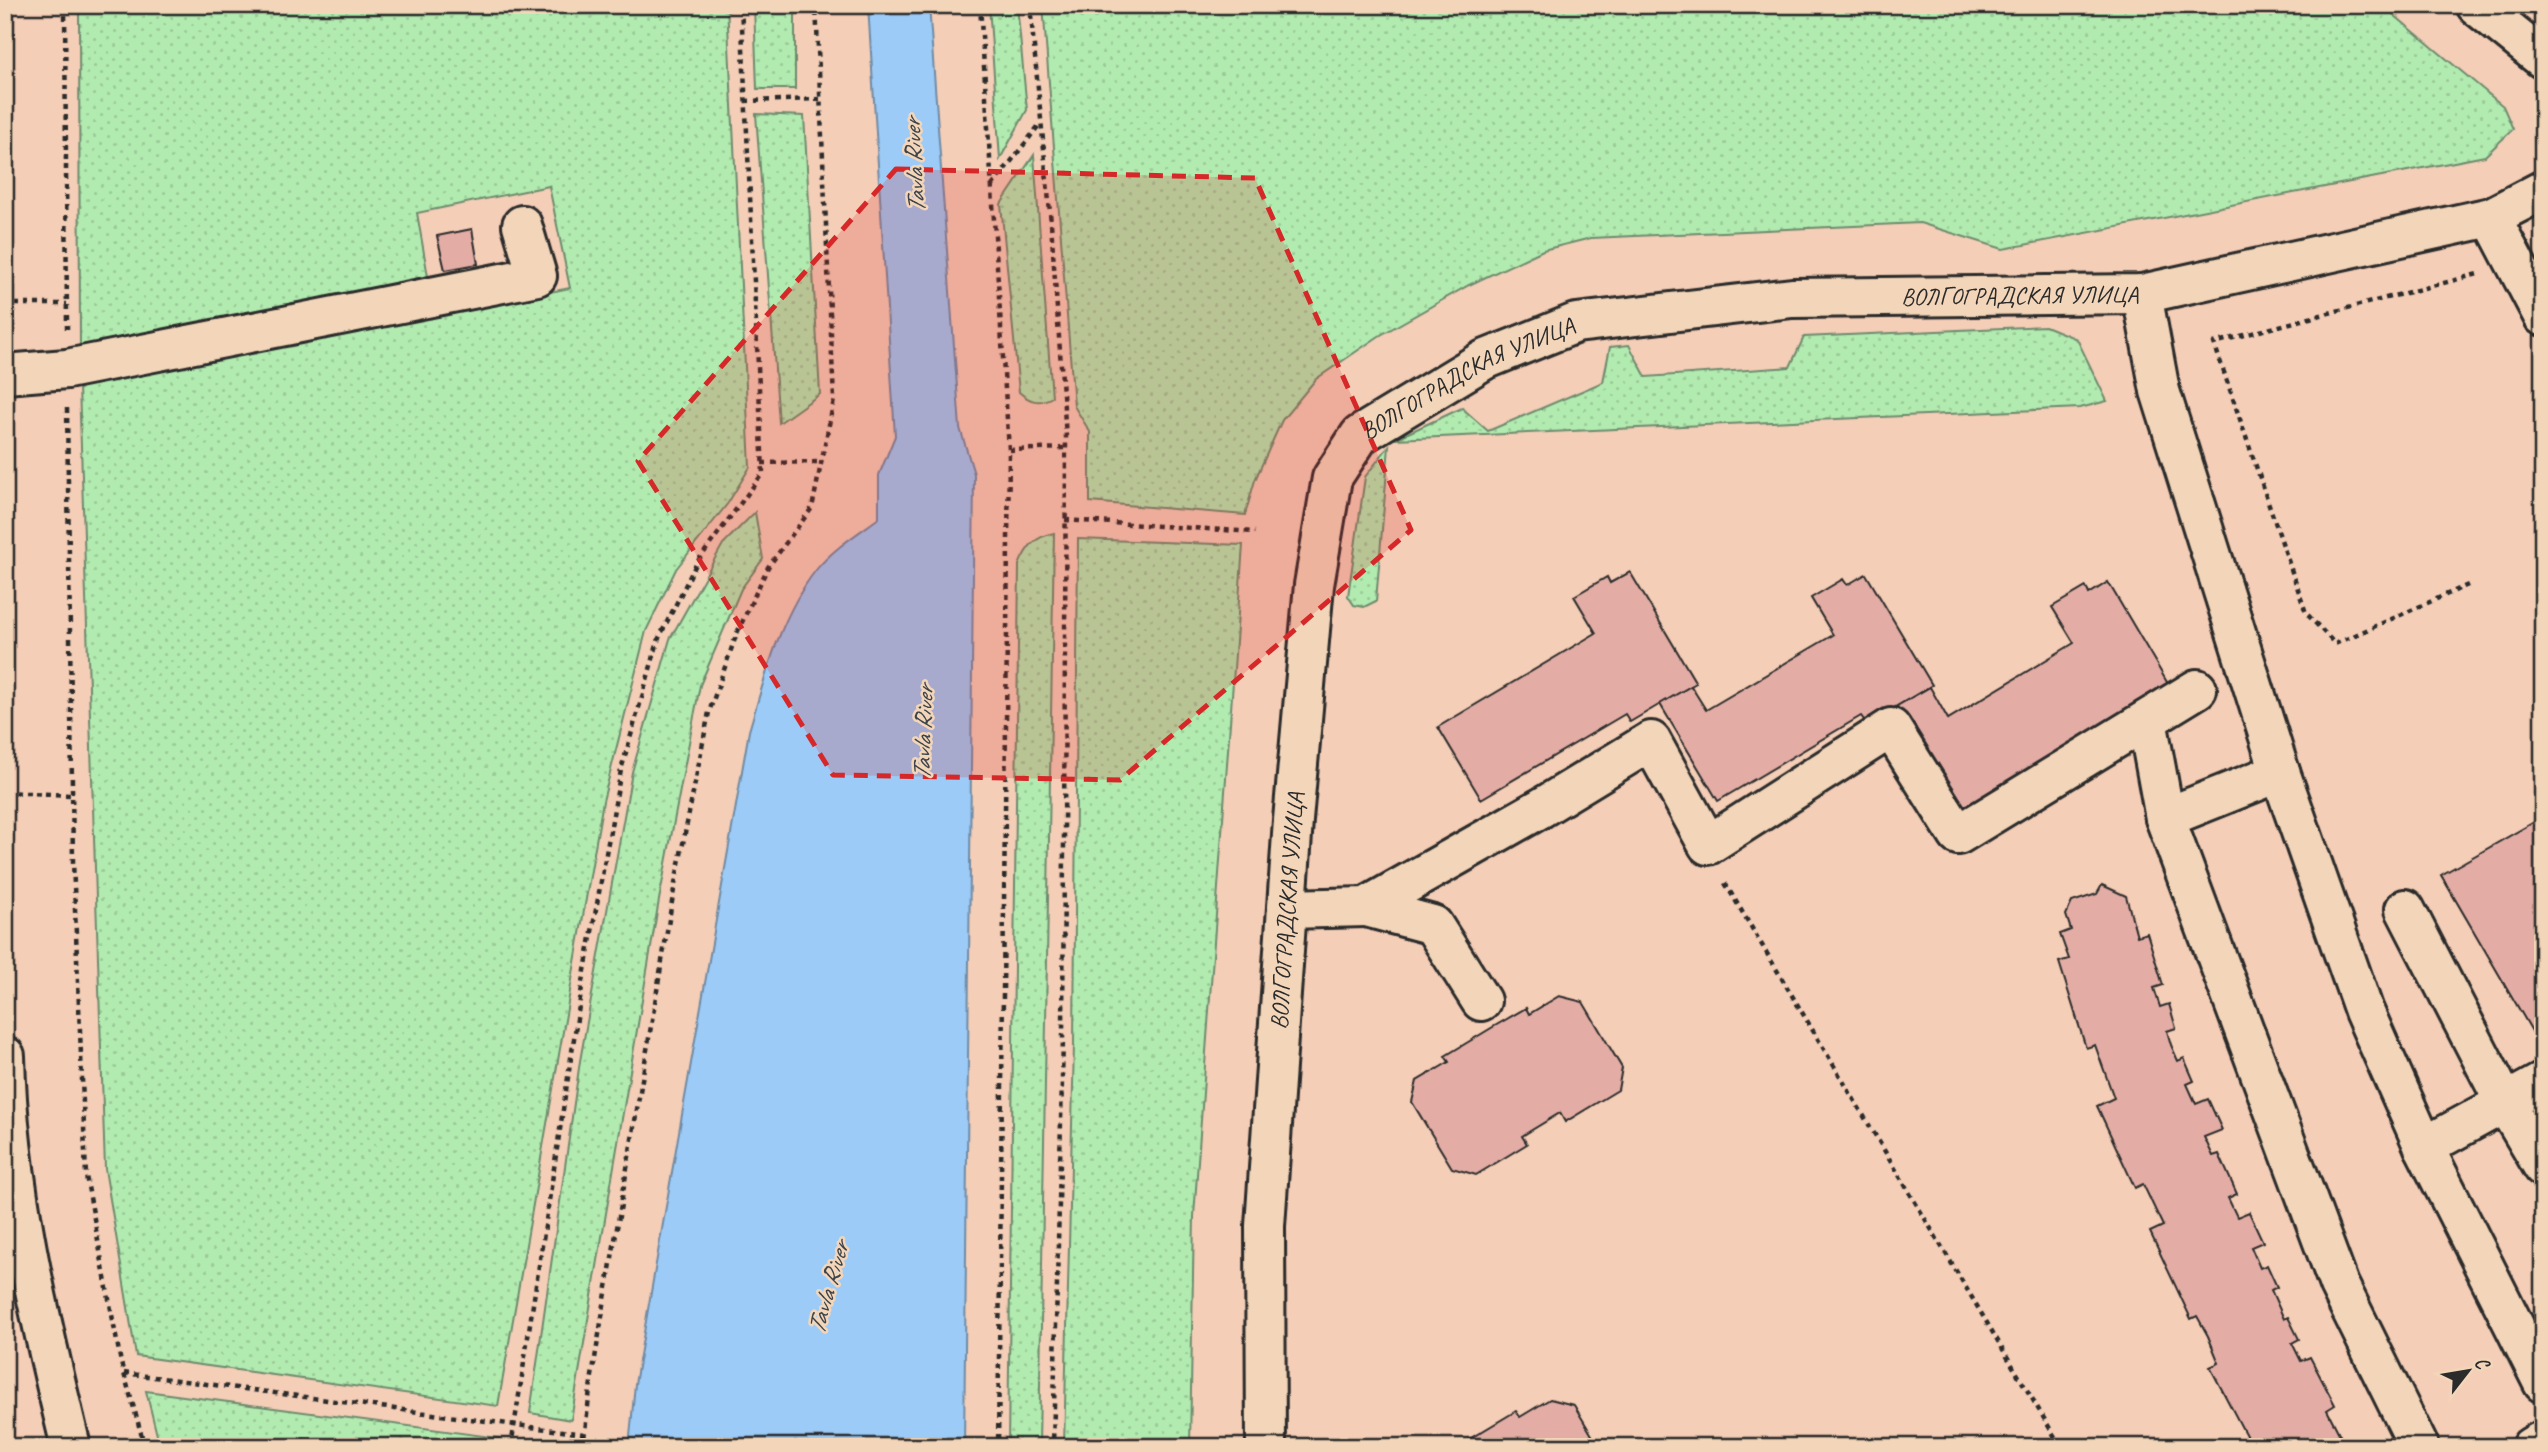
<svg xmlns="http://www.w3.org/2000/svg" width="2548" height="1452" font-family="Caveat,sans-serif">
<style>
.grass{fill:url(#grass-dots);stroke:#6e8b6e;stroke-width:2}
.water{fill:#9ccbf7;stroke:#6f8ba5;stroke-width:2}
.building{fill:#e3ada5;stroke:#2b2b2b;stroke-width:2}
.lines{fill:none;stroke-linecap:round;stroke-linejoin:round}
.minor-casing{stroke:#2b2b2b;stroke-width:44}
.major-casing{stroke:#2b2b2b;stroke-width:44}
.path{stroke:#2b2b2b;stroke-width:4.5;stroke-dasharray:5 5;stroke-linecap:butt}
.minor{stroke:#f3d6b9;stroke-width:38}
.major{stroke:#f3d6b9;stroke-width:38}
.marked{fill:#d62828;fill-opacity:0.2;stroke:#d62828;stroke-width:5;stroke-dasharray:14 9;stroke-linejoin:round}
.labels{text-anchor:middle;dominant-baseline:central;stroke-width:5;stroke-linejoin:round;paint-order:stroke}
.street-label{font-size:24px;fill:#2b2b2b;stroke:#f3d6b9}
.water-label{font-size:26px;font-style:italic;fill:#3c434a;stroke:#f3d6b9}
</style>
<defs>
<pattern id="grass-dots" width="8" height="8" patternUnits="userSpaceOnUse" patternTransform="scale(1.75)"><rect width="8" height="8" fill="#b2ebb0"/><path d="M2 2h.1M6 6h.1" fill="none" stroke="#99ca98" stroke-width="1.8" stroke-linecap="round"/></pattern>
</defs>
<rect width="100%" height="100%" fill="#f4ceb7"/>
<filter id="ink" filterUnits="userSpaceOnUse"><feTurbulence type="fractalNoise" baseFrequency=".0143" numOctaves="2"/><feDisplacementMap in="SourceGraphic" scale="14" xChannelSelector="R" yChannelSelector="G"/><feConvolveMatrix kernelMatrix="1 2 1 2 8 2 1 2 1" color-interpolation-filters="sRGB"/></filter>
<g filter="url(#ink)">
<g class="grass">
<polygon points="79,5 727,5 750,467 728,503 676,569 646,631 603,801 498,1406 136,1356 105,1169 79,386 570,288 549,186 417,213 430,288 80,355"/>
<polygon points="754,5 795,5 795,89 757,89"/>
<polygon points="989,5 1017,5 1027,110 1000,159"/>
<polygon points="1043,5 2382,5 2503,106 2513,129 2485,156 2003,249 1920,223 1591,238 1543,250 1469,285 1379,336 1316,379 1282,420 1255,480 1245,515 1090,502 1090,432 1074,406"/>
<polygon points="756,114 804,116 820,394 779,423"/>
<path d="M1034 155 1052 397C1039 405 1029 401 1019 392L1001 204Z"/>
<polygon points="2045,326 2077,339 2107,401 2080,408 1395,439 1462,408 1488,431 1603,382 1610,347 1629,345 1646,377 1790,367 1804,337"/>
<polygon points="1389,446 1376,601 1364,607 1354,605 1348,596 1365,477"/>
<polygon points="755,512 763,559 741,589 700,685 659,900 571,1420 530,1413 580,1061 632,772 670,639 723,544"/>
<path d="M1054 533 1039 1447H1008L1019 565C1027 547 1034 537 1054 533Z"/>
<polygon points="1078,539 1243,545 1194,1216 1190,1447 1064,1447 1074,1045"/>
<polygon points="146,1391 499,1438 498,1447 160,1447"/>
</g>
<path class="water" d="M868 5H929L960 428 974 474 964 1447H629L635 1384 749 731C765 677 780 616 816 570 833 549 857 534 879 518V475L895 436Z"/>
<g class="building">
<polygon points="472,229 478,264 445,270 437,236"/>
<polygon points="1630,572 1696,683 1630,722 1625,714 1481,799 1438,727 1596,633 1574,596 1607,577 1610,583"/>
<polygon points="1866,574 1932,685 1867,724 1861,716 1718,801 1660,704 1691,686 1706,710 1833,635 1811,598 1843,579 1847,585"/>
<polygon points="2108,582 2174,694 2103,724 1960,810 1897,706 1930,687 1948,719 2074,643 2052,607 2086,587 2089,594"/>
<polygon points="2543,817 2543,1050 2441,875"/>
<polygon points="2102,885 2126,896 2137,936 2147,933 2163,985 2154,988 2160,1007 2169,1004 2176,1028 2167,1031 2171,1045 2178,1061 2184,1058 2194,1081 2187,1084 2196,1104 2208,1099 2222,1130 2204,1137 2213,1156 2219,1154 2237,1194 2228,1198 2237,1217 2249,1212 2263,1242 2251,1247 2260,1268 2267,1265 2277,1287 2271,1290 2284,1319 2288,1317 2299,1339 2292,1343 2301,1361 2310,1357 2335,1405 2327,1410 2346,1447 2263,1447 2261,1442 2252,1447 2210,1367 2219,1363 2208,1336 2197,1316 2191,1319 2150,1232 2163,1226 2143,1184 2135,1188 2097,1106 2114,1098 2095,1045 2086,1048 2059,962 2069,959 2060,934 2071,930 2066,915 2072,902 2097,894"/>
<polygon points="1559,996 1583,1002 1622,1068 1618,1090 1565,1122 1560,1113 1522,1136 1527,1144 1476,1175 1452,1168 1412,1102 1417,1081 1449,1062 1445,1056 1493,1027 1526,1008 1529,1014"/>
<polygon points="1550,1399 1574,1405 1599,1447 1456,1447 1516,1411 1520,1417"/>
</g>
<g class="lines">
<defs>
<g id="minor">
<polyline points="2491,217 2543,316"/>
<polyline points="2142,294 2160,391 2280,772 2364,1011 2424,1147 2543,1383"/>
<polyline points="5,374 67,369 537,276 522,225"/>
<polyline points="2147,720 2165,818 2339,1285 2419,1447"/>
<polyline points="2165,818 2280,772"/>
<polyline points="1366,907 1433,925 1481,1001"/>
<polyline points="1287,909 1366,907 1541,808 1651,741 1708,845 1891,728 1958,835 2197,689"/>
<polyline points="2405,909 2505,1103 2543,1167"/>
<path d="M5 1056C8 1188 40 1318 71 1447"/>
<polyline points="2424,1147 2543,1082"/>
<path id="s1" d="M1266 1447 1265 1226 1293 820 1314 585 1332 478 1360 435 1484 360 1576 323 1792 298 2142 294 2491 217 2543 190"/>
<polyline points="2531,1447 2543,1440"/>
</g>
<polyline id="major" points="2476,5 2543,59"/>
</defs>
<use href="#minor" class="minor-casing"/>
<use href="#major" class="major-casing"/>
<g class="path">
<polyline points="65,5 67,329"/>
<polyline points="980,5 1009,450 998,1447"/>
<polyline points="1030,5 1051,223 1066,437 1063,1039 1053,1447"/>
<polyline points="745,101 820,99"/>
<polyline points="992,186 1040,124"/>
<polyline points="5,304 67,304"/>
<polyline points="67,408 73,861 86,1176 121,1363 145,1447"/>
<polyline points="1009,450 1066,448"/>
<polyline points="762,463 823,462"/>
<polyline points="1065,520 1255,532"/>
<polyline points="2468,585 2335,644 2306,613 2214,343 2478,274"/>
<polyline points="5,792 72,795"/>
<polyline points="1725,883 2061,1447"/>
<polyline points="124,1373 584,1434"/>
<polyline points="511,1447 581,993 621,770 659,638 697,562 763,473 741,5"/>
<polyline points="583,1447 591,1382 675,884 709,712 737,633 768,567 812,508 834,400 816,5"/>
</g>
<use href="#minor" class="minor"/>
<use href="#major" class="major"/>
</g>
</g>
<path class="marked" d="M896 169 1255 178 1411 530 1120 780 833 775 638 461Z"/>
<g class="labels">
<g class="street-label">
<text stroke="none"><textPath href="#s1" startOffset="1713">ВОЛГОГРАДСКАЯ УЛИЦА</textPath></text>
<text stroke="none"><textPath href="#s1" startOffset="1146">ВОЛГОГРАДСКАЯ УЛИЦА</textPath></text>
<text stroke="none"><textPath href="#s1" startOffset="537">ВОЛГОГРАДСКАЯ УЛИЦА</textPath></text>
</g>
<g class="water-label">
<text transform="translate(914 166) rotate(-93)">Tavla River</text>
<text transform="translate(923 733) rotate(-88)">Tavla River</text>
<text transform="translate(828 1288) rotate(-74)">Tavla River</text>
</g>
</g>
<rect width="2548" height="1452" fill="none" stroke="#f3d6b9" stroke-width="28"/>
<rect x="14" y="14" width="2520" height="1424" fill="none" stroke="#2b2b2b" stroke-width="2.5" filter="url(#ink)"/>
<g transform="translate(2468 1371) rotate(59)" stroke="#f3d6b9" stroke-width="5" paint-order="stroke">
<path d="M0-5L12 26L0 18L-12 26Z" fill="#2b2b2b"/>
<text y="-10" font-size="19" font-weight="bold" text-anchor="middle" fill="#2b2b2b">С</text>
</g>
</svg>
